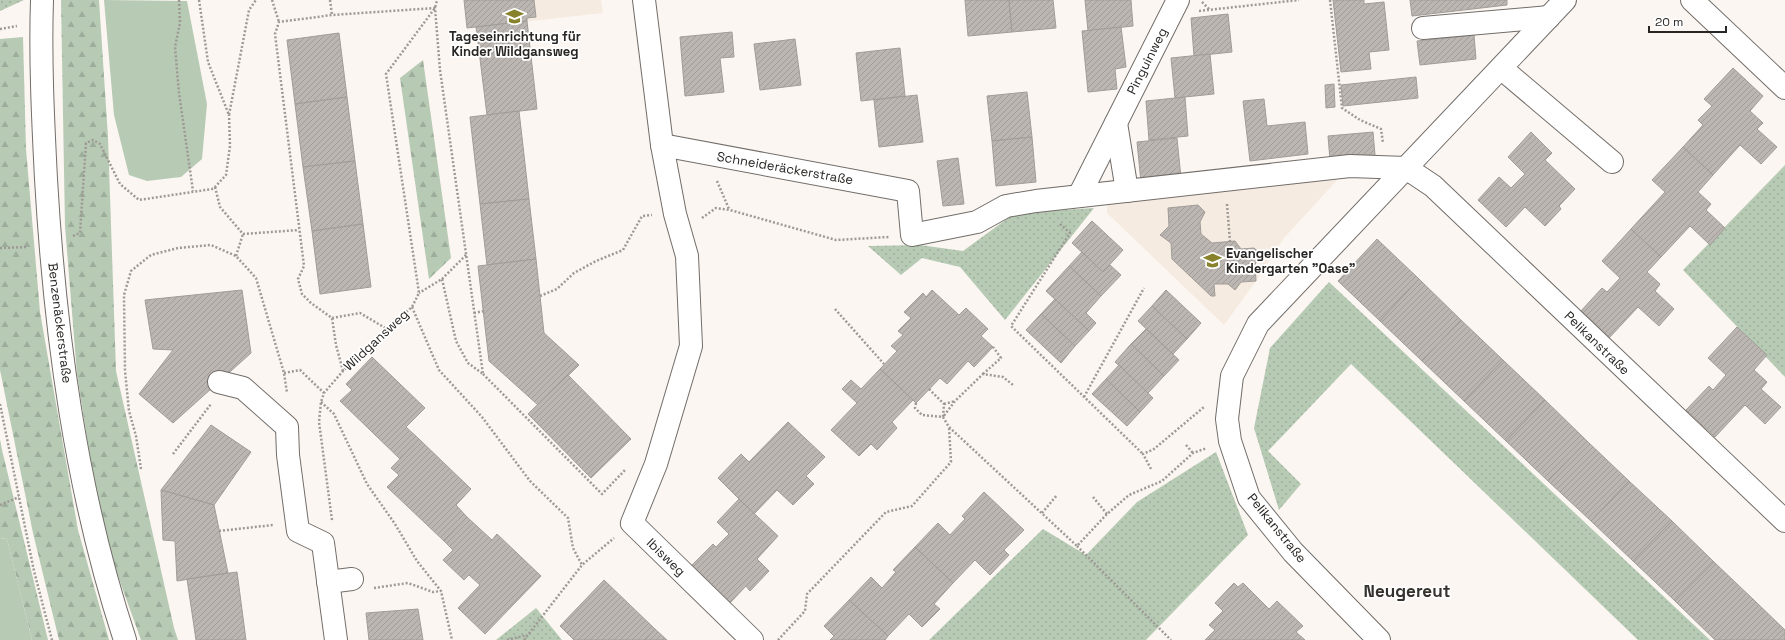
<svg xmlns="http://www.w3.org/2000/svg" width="1785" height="640" font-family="'Space Grotesk',sans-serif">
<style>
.built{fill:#f6ebe0}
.grass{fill:url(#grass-dots)}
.forest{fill:url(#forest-firs)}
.park{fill:#b7cab4}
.building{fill:url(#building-hatch);stroke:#a09c97}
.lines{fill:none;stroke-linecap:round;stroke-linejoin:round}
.minor-casing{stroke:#726d69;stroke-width:24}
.path{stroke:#9d9995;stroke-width:2.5;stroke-dasharray:2 2;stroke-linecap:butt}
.minor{stroke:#fff;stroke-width:22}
.labels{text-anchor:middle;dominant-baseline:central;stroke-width:3.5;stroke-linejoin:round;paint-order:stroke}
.poi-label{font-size:13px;font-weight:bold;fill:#282624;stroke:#fff}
.street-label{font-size:13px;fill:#282624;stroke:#fff}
.district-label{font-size:17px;font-weight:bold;fill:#35312d;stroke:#fff}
</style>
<defs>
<pattern id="grass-dots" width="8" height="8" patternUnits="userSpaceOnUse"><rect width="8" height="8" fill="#b7cab4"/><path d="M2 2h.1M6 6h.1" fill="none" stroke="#9dad9b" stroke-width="1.8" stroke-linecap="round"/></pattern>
<pattern id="forest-firs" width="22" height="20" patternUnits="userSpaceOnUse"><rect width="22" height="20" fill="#b7cab4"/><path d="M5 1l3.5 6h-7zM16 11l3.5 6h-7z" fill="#9dad9b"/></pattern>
<pattern id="building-hatch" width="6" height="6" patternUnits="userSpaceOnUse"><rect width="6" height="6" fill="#bbb6b1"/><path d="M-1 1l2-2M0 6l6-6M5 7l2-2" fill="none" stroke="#a19c98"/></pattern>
</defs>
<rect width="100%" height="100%" fill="#fbf6f1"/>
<g class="built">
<polygon points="464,0 601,0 603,13 467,28"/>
<polygon points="1339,178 1284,238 1256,281 1224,325 1107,213 1107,203"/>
</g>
<g class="grass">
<polygon points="0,0 24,0 0,11"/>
<polygon points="1785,165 1785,377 1683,270"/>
<polygon points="1094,208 1005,320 960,267 922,258 901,275 868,246 920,245 963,251 1015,213"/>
<polygon points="1329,282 1710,640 1638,640 1351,364 1268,451 1301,484 1279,510 1254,428 1270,348"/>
<polygon points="1216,452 1248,535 1146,640 929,640 1043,529 1086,555 1137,502"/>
<polygon points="536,608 562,640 496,640"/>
</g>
<g class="forest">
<polygon points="61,0 99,0 108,137 116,371 174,628 178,640 141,640 101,529 77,374 65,226"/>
<polygon points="23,37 26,149 40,312 78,530 109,640 59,640 33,533 0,370 0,39"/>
<polygon points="423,60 451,258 429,279 400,78"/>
<polygon points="0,439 2,450 48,640 32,640 7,539 0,538"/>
</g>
<g class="park">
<polygon points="104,0 187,1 207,104 202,159 181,177 147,181 129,175 114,115"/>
<polygon points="0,538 7,539 32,640 0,640"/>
</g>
<g class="building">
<polygon points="464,0 534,0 536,17 527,18 527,21 467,28"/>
<polygon points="965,0 1009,0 1012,32 968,36"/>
<polygon points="1009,0 1053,0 1056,28 1012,32"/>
<polygon points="1085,0 1131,0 1133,26 1088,31"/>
<polygon points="1333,0 1364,0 1364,4 1384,2 1389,50 1369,52 1371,69 1341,72"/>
<polygon points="1410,0 1507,0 1507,5 1412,16"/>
<polygon points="1228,14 1232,52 1194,56 1191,18"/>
<polygon points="527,21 537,109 487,115 476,27"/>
<polygon points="1121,27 1126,67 1115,69 1117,89 1088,92 1082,31"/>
<polygon points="732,32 734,57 720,58 724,92 685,96 680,37"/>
<polygon points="339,33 347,97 295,104 287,40"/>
<polygon points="1474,35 1476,59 1420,65 1417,41"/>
<polygon points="795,39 801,85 760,90 754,44"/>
<polygon points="900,48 905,96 861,101 856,53"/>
<polygon points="1210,54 1214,94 1175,98 1171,58"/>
<polygon points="1733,68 1763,96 1750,111 1763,123 1757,129 1777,147 1761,164 1740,145 1713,175 1683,147 1703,125 1698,120 1712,106 1704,99"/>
<polygon points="1416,77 1418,98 1343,106 1341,85"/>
<polygon points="1334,84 1335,107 1326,108 1325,85"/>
<polygon points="1027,92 1032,137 992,141 987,96"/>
<polygon points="917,95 923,142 879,147 874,100"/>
<polygon points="347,97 355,161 303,167 295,104"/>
<polygon points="1185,97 1188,136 1149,140 1146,101"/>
<polygon points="1264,99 1267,126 1305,122 1308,154 1250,161 1243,101"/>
<polygon points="519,111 529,199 480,204 470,117"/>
<polygon points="1373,132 1375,155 1330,160 1328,136"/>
<polygon points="1531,132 1552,153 1545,160 1575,189 1559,206 1561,209 1545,226 1525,207 1506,227 1478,200 1499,177 1511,188 1525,174 1508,157"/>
<polygon points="1032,137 1036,182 996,186 992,141"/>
<polygon points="1177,138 1181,178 1141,182 1137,142"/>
<polygon points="1683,147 1713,175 1698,192 1711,204 1706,210 1725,228 1710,245 1690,226 1661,257 1631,229 1665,192 1652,180"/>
<polygon points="958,158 964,204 943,206 937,161"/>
<polygon points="355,161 363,224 312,231 303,167"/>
<polygon points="529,199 536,259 487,265 480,204"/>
<polygon points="1198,205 1205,212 1200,222 1201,234 1212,243 1235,241 1241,249 1254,248 1262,255 1255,264 1256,281 1241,282 1235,290 1228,284 1214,284 1215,296 1211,296 1172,259 1171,243 1160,235 1169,226 1168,208"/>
<polygon points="1092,221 1123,250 1103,272 1072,243"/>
<polygon points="363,224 371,287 320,294 312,231"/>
<polygon points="1631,229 1661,257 1647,272 1660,284 1655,291 1674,309 1659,326 1638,307 1609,338 1580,312 1602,288 1607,292 1620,278 1602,261"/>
<polygon points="1377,239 1419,279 1380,321 1338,281"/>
<polygon points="1082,252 1103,272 1110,265 1121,275 1101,296 1069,266"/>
<polygon points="536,259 544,333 579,365 538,405 489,361 478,266"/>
<polygon points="1069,266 1101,296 1086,313 1096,323 1089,331 1046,291"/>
<polygon points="1419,279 1461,320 1422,361 1380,321"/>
<polygon points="242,290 251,353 173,423 139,394 173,350 153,349 145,300"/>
<polygon points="932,290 959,315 966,308 988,329 981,336 993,347 974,367 968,361 947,384 940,378 916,403 880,369 897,351 891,346 903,335 898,331 911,318 904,312 923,293 926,297"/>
<polygon points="1166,290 1201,323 1187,339 1152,306"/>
<polygon points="1055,299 1089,331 1075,346 1041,314"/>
<polygon points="1152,306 1187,339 1173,354 1138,321"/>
<polygon points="1041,314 1075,346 1061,363 1026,330"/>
<polygon points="1461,320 1503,360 1464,401 1422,361"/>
<polygon points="1737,327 1767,355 1754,370 1767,382 1761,389 1781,407 1765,424 1745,405 1715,437 1686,410 1709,386 1713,390 1726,375 1708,358"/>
<polygon points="1146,329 1179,360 1164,376 1131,344"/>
<polygon points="1131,344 1164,376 1148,393 1115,362"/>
<polygon points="372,357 425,408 406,427 419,439 400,459 340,401 352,390 346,384"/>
<polygon points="1503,360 1545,400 1506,441 1464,401"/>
<polygon points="1119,365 1153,398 1140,412 1106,379"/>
<polygon points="880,369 913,400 892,422 897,428 877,450 871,444 859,456 831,430 857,403 842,389 851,380 861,389"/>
<polygon points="568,375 631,439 591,478 528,414"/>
<polygon points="1106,379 1140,412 1127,426 1092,394"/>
<polygon points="1545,400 1587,441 1548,481 1506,441"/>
<polygon points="788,422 825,457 806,476 814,484 793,505 777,490 754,514 718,478 741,454 749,462"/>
<polygon points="211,425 251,452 214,505 161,490"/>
<polygon points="419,439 471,489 456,505 467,517 444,541 387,487 399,475 391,468"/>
<polygon points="1587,441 1629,481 1591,521 1548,481"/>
<polygon points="1629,481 1672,521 1633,561 1591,521"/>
<polygon points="161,490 214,505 228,573 177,581 175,541 163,540"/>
<polygon points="984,492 1024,530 1004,550 1009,555 990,575 975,560 953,583 915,547 938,523 950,535 965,519 962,516"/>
<polygon points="739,499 778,536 757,559 769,571 750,591 746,586 729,604 690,567 713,544 716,547 729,534 717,522"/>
<polygon points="467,517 492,540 497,534 541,576 485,634 458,608 480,585 469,575 464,580 443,560 453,550 444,541"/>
<polygon points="1672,521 1714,562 1675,601 1633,561"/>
<polygon points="915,547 953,583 934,604 940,609 922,627 909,614 888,636 849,600 871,577 882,588 896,572 893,570"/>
<polygon points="1714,562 1756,602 1718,640 1715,640 1675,601"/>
<polygon points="237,572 246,640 196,640 187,579"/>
<polygon points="604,580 655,629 645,640 574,640 560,626"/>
<polygon points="1234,583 1238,587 1243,583 1269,609 1277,601 1303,626 1296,632 1305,640 1205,640 1215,630 1209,625 1223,611 1215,603"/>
<polygon points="849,600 888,636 885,640 830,640 834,636 824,626"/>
<polygon points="1756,602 1785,630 1785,640 1718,640"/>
<polygon points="418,609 423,640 369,640 366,613"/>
<polygon points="655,629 667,640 645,640"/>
</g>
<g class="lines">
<defs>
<g id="minor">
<path d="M42 0C40 59 43 120 46 179 55 335 76 491 125 640"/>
<polyline points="644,0 662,145 675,214 687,256 691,346 656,464 632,523 752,640"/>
<polyline points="1692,0 1785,88"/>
<polyline points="1423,28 1549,17"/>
<polyline points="1501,68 1612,162"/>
<polyline points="1116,123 1127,191"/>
<polyline points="662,145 908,191 912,235 977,222 1006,206 1036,201 1350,166 1406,168 1433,186 1785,521"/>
<polyline points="1079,196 1178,0"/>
<polyline points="219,382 243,388 287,427 288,455 298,531 323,543 336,640"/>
<polyline points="328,582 352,579"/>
<polyline points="1379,640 1293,552 1249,498 1230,441 1227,419 1232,376 1258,324 1565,0"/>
</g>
</defs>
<use href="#minor" class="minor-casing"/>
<g class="path">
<polyline points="179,0 180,23 175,47 179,93 193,191"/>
<polyline points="199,0 208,62 229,115 249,10 256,0"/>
<polyline points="272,0 279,22"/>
<polyline points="330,0 332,15"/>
<polyline points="1330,0 1342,108 1360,120 1381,129 1383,143"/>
<polyline points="1202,2 1210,10"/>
<polyline points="1199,11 1299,0"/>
<polyline points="0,29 17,26"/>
<polyline points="717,181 729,209"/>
<polyline points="215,187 220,207 243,234 299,230"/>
<polyline points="1227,204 1230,242"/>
<polyline points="702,218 716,208 730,210 836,240 889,237"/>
<polyline points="1060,224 1070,233 1011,326 1143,454"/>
<polyline points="73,236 80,233 86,143 93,140 100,144 120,184 139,200 212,189 215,187 226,175 230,146 229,115"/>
<polyline points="0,248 27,247"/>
<polyline points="236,256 243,234"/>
<polyline points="442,279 466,255"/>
<polyline points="540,296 557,289 574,273 596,261 623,250 642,216 652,215"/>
<polyline points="412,307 439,370 482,417 530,481 568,518 573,548 582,565"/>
<polyline points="835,309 884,364"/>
<polyline points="474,313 484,311"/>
<polyline points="332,318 360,313 387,329"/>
<polyline points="343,371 336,345 332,318 311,303 302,294 298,279 304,266 275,34 279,22 332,15 435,8 440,70 483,374 468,363 456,341 442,279 419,293"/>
<polyline points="284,373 300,370 324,393"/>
<polyline points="483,374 602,494 626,469"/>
<polyline points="983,374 1001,358 993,347"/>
<polyline points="929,389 944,404 943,417 955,401 983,374 1003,377 1013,385"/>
<polyline points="1084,397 1144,288"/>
<polyline points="321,402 334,414 367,484 395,524 417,561 441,591 452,640"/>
<polyline points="916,403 915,408 922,415 943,417 949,427 1077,546 1107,514 1129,495 1162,481 1193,453 1207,448"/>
<polyline points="0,404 34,571 52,640"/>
<polyline points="944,404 955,401"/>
<polyline points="1186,445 1193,453"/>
<polyline points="173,454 211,404"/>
<polyline points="141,469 136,436 129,411 125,371 124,295 131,271 151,255 178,248 211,245 236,256 256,278 284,373 287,393"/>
<polyline points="1151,469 1143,454 1154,449 1204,407"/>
<polyline points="1093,497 1107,514"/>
<polyline points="0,505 19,497"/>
<polyline points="1042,513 1057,495"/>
<polyline points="332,520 319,422 321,402 324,393 343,371 387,329 412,307 419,293 386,74 435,8 437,0"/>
<polyline points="219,531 273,525"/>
<polyline points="1077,546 1171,640"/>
<polyline points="374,588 408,583 433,592 441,591"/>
<polyline points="507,640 527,635"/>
<polyline points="524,640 582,565 614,538"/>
<polyline points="778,640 805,611 807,594 886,512 912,506 951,462 949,427"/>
</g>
<use href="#minor" class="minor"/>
</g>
<defs>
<symbol id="school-bare" viewBox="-9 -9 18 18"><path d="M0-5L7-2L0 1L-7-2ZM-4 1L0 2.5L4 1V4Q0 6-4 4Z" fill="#87822b" stroke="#fff" stroke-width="2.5" paint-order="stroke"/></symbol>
</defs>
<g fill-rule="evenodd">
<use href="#school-bare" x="502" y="4" width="25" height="25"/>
<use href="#school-bare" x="1200" y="248" width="25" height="25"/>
</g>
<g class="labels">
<g class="poi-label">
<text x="515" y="36">Tageseinrichtung für<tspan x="515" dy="15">Kinder Wildgansweg</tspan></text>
<text x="1226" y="253" text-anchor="start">Evangelischer<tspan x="1226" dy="15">Kindergarten "Oase"</tspan></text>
</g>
<g class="street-label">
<text transform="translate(1147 61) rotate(-63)">Pinguinweg</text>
<text transform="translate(785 168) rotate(10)">Schneideräckerstraße</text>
<text transform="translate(60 323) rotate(83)">Benzenäckerstraße</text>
<text transform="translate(376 340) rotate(-43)">Wildgansweg</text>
<text transform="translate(1597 343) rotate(44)">Pelikanstraße</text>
<text transform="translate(1277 528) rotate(51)">Pelikanstraße</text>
<text transform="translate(666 557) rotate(44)">Ibisweg</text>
</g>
<g class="district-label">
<text x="1407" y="591">Neugereut</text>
</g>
</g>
<path d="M1649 26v6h77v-6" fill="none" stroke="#282624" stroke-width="2"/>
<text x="1655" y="26" font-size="12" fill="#282624" stroke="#ffffff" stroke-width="3" paint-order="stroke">20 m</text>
</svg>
